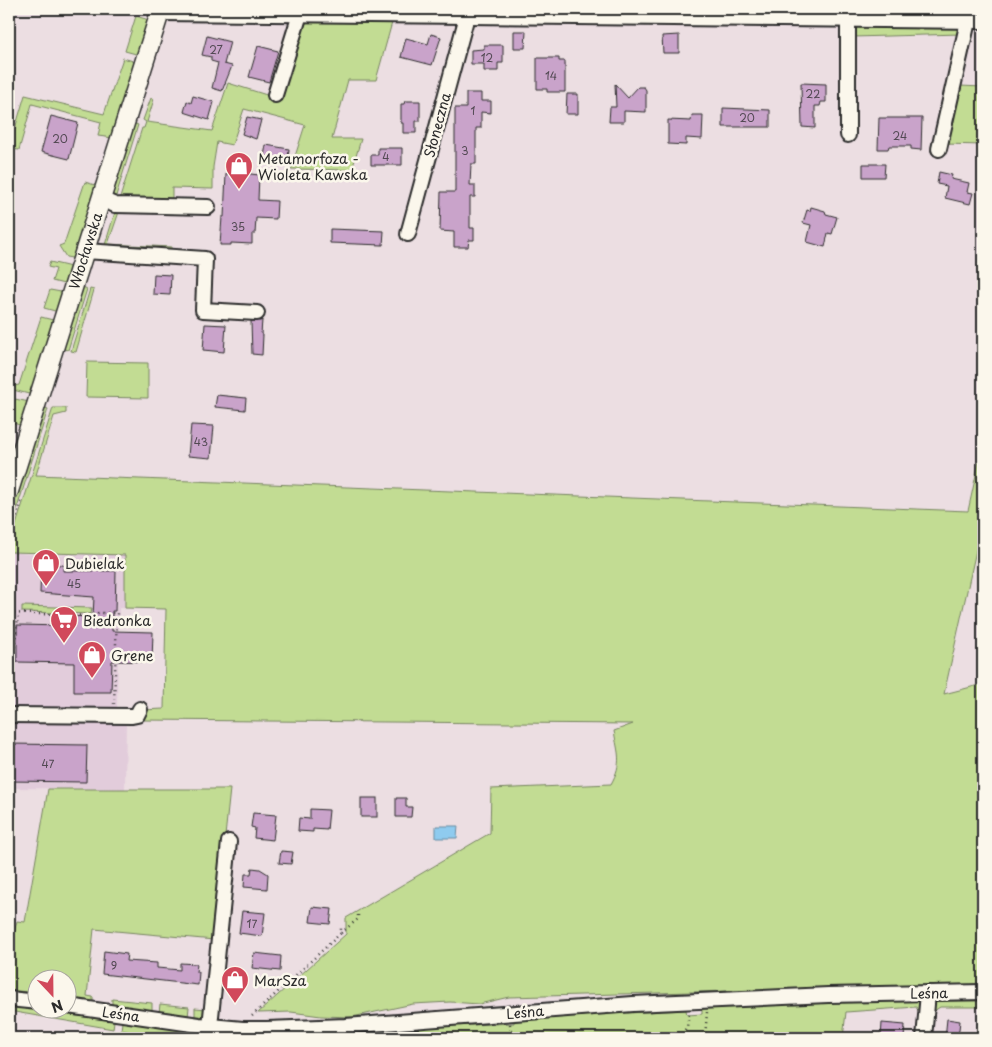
<svg xmlns="http://www.w3.org/2000/svg" width="992" height="1047" font-family="'Playpen Sans',sans-serif">
<style>
.built{fill:#e2ccdb}
.green{fill:#c2dc93;stroke:#76845f}
.water{fill:#8fcbef;stroke:#678ba1}
.building{fill:#c9a3ca;stroke:#2b2b2b}
.lines{fill:none;stroke-linecap:round;stroke-linejoin:round}
.minor-casing{stroke:#2b2b2b;stroke-width:18}
.major-casing{stroke:#2b2b2b;stroke-width:21}
.path{stroke:#2b2b2b;stroke-width:2.5;stroke-dasharray:1 4;stroke-linecap:butt}
.minor{stroke:#fbf7ec;stroke-width:14}
.major{stroke:#fbf7ec;stroke-width:18}
.labels{text-anchor:middle;dominant-baseline:central;stroke-width:5;stroke-linejoin:round;paint-order:stroke}
.number-label{font-size:11px;fill:#524953}
.street-label{font-size:14px;fill:#2b2b2b;stroke:#fbf7ec}
.poi-label{font-size:14px;fill:#2b2b2b;stroke:#fbf7ec;text-anchor:start}
</style>
<rect width="100%" height="100%" fill="#ecdee2"/>
<filter id="ink" filterUnits="userSpaceOnUse"><feTurbulence type="fractalNoise" baseFrequency=".02" numOctaves="2"/><feDisplacementMap in="SourceGraphic" scale="10" xChannelSelector="R" yChannelSelector="G"/><feConvolveMatrix kernelMatrix="1 2 1 2 8 2 1 2 1" color-interpolation-filters="sRGB"/></filter>
<g filter="url(#ink)">
<polygon class="built" points="11,552 27,554 125,555 125,608 119,608 117,709 126,720 125,789 9,788 9,558"/>
<g class="green">
<polygon points="136,16 149,20 140,53 136,54 125,51"/>
<polygon points="393,19 376,80 348,80 332,139 361,139 352,170 291,169 305,125 244,109 232,145 217,142 213,167 213,189 172,188 172,202 119,201 142,128 144,128 146,122 143,120 151,98 154,99 147,122 212,131 228,83 270,96 293,20"/>
<polygon points="853,25 963,26 961,34 853,37"/>
<polygon points="123,58 133,61 135,65 113,138 98,136 101,122 32,104 19,150 9,149 25,95 104,114"/>
<polygon points="960,86 983,87 983,145 945,144"/>
<polygon points="136,124 138,125 115,199 112,198 110,194 131,126"/>
<polygon points="85,182 98,186 75,256 72,258 66,257 59,246 64,244"/>
<polygon points="116,209 120,209 108,244 172,247 172,250 104,248"/>
<polygon points="50,262 71,267 67,283 64,284 52,281 56,269 48,267"/>
<polygon points="83,287 87,289 68,350 64,349 63,345 80,289"/>
<polygon points="90,289 94,290 76,352 71,351"/>
<polygon points="50,290 61,292 63,296 59,309 55,311 44,308"/>
<polygon points="41,317 53,320 54,323 33,395 9,389 9,387 19,385"/>
<polygon points="87,362 148,363 148,398 86,397"/>
<polygon points="15,399 29,402 23,424 20,425 9,422"/>
<polygon points="46,408 48,409 9,534 9,513 44,409"/>
<path d="M53 408H66V413L54 416 36 475 968 511 983 443V519L944 694 983 684V984L509 997 479 1004 450 1002 413 1004 352 1017 321 1016 291 1012 258 1013 346 934V918L490 833 491 789 611 784C623 762 618 754 614 731L633 724 143 720 142 710 164 709 166 609 125 608V555L11 552 9 558V547Z"/>
<polygon points="22,606 92,608 91,614 22,612"/>
<polygon points="48,789 230,789 214,940 217,941 210,1009 205,1016 195,1019 195,1008 207,1009 214,940 94,929 87,996 93,997 93,1003 69,1000 69,997 68,997 68,980 38,980 37,993 9,990 9,950 17,921 25,922"/>
<polygon points="112,999 152,1003 152,1012 112,1006"/>
<polygon points="834,1001 921,1001 921,1011 919,1012 916,1007 846,1012 843,1038 239,1038 241,1036 514,1023 514,1021 587,1015 686,1010 687,1015 702,1014 702,1009"/>
<polygon points="934,1001 983,1001 983,1007 940,1007 934,1011"/>
<polygon points="9,1003 37,1007 38,1010 56,1010 56,1013 114,1021 113,1029 9,1011"/>
<polygon points="160,1004 189,1007 188,1017 159,1013"/>
<polygon points="122,1022 189,1031 198,1038 146,1038 146,1035 121,1030"/>
</g>
<polygon class="water" points="436,826 458,826 457,838 436,838"/>
<g class="building">
<polygon points="514,31 526,31 525,48 514,48"/>
<polygon points="431,34 441,37 432,65 401,57 406,38 428,44"/>
<polygon points="679,35 679,53 663,53 662,36"/>
<polygon points="207,36 230,42 224,64 232,66 222,91 212,88 218,63 211,61 211,57 202,55"/>
<polygon points="484,45 503,45 503,63 498,63 498,71 484,71 484,64 471,64 471,50 484,49"/>
<polygon points="258,46 278,51 269,82 249,77"/>
<polygon points="537,58 559,58 559,61 565,61 565,92 547,92 547,89 537,89"/>
<polygon points="801,83 826,84 826,102 821,102 820,106 815,106 815,128 802,127"/>
<polygon points="615,84 628,98 638,87 644,87 646,90 646,112 624,111 624,122 609,122 610,107 616,107"/>
<polygon points="466,93 481,93 481,101 491,101 491,113 481,112 481,128 476,128 476,164 471,164 470,185 475,185 475,197 470,197 470,228 474,228 474,240 469,240 468,247 454,247 454,232 440,231 441,192 455,192 455,108 466,108"/>
<polygon points="567,94 578,94 578,114 566,114"/>
<polygon points="193,96 214,102 209,120 184,112 187,101 191,103"/>
<polygon points="405,101 420,101 420,121 416,121 416,133 403,133 403,123 401,123 401,104 404,104"/>
<polygon points="723,108 770,110 770,127 723,127"/>
<polygon points="692,115 703,115 702,139 686,138 686,145 668,144 668,120 691,121"/>
<polygon points="51,116 78,123 69,159 41,152"/>
<polygon points="247,117 261,120 256,139 242,134"/>
<polygon points="879,118 922,118 921,150 911,149 911,146 889,146 888,149 878,149"/>
<polygon points="266,145 289,149 288,160 264,156"/>
<polygon points="378,148 402,148 402,165 371,165 371,155 378,155"/>
<polygon points="863,164 885,164 884,177 863,177"/>
<polygon points="234,172 259,175 258,200 277,201 276,219 256,218 255,234 252,234 252,244 231,243 231,245 220,245 222,217 224,217 226,174 234,174"/>
<polygon points="939,172 952,175 951,179 969,183 967,192 973,193 970,204 945,198 947,186 937,184"/>
<polygon points="811,207 825,211 826,214 837,217 832,234 828,233 825,247 807,242 811,225 803,223 807,210 810,211"/>
<polygon points="330,229 384,231 383,245 330,243"/>
<polygon points="154,274 171,275 170,295 153,294"/>
<polygon points="262,320 261,334 263,335 262,355 252,354 251,321"/>
<polygon points="205,324 226,325 224,352 203,350"/>
<polygon points="217,395 246,398 245,410 215,407"/>
<polygon points="191,425 214,426 211,458 188,456"/>
<polygon points="41,564 63,565 63,571 116,571 115,611 112,611 112,631 153,632 152,662 112,661 111,692 74,692 74,663 17,662 17,625 65,626 66,616 93,617 94,597 40,593"/>
<polygon points="9,744 87,745 86,782 9,781"/>
<rect x="361" y="798" width="16" height="19"/>
<polygon points="396,798 406,798 406,807 412,807 411,817 396,817"/>
<polygon points="310,809 329,810 327,830 313,829 313,832 298,831 299,818 310,819"/>
<polygon points="253,813 276,815 273,840 254,838 255,828 251,827"/>
<polygon points="281,851 293,852 291,864 279,863"/>
<polygon points="252,868 260,869 268,874 267,889 244,887 245,874 251,874"/>
<polygon points="312,907 332,909 330,924 310,922"/>
<polygon points="242,911 265,913 262,936 239,933"/>
<polygon points="104,951 127,954 126,961 157,963 157,968 180,970 180,963 197,964 196,972 199,972 198,985 102,974"/>
<polygon points="254,953 281,956 280,971 252,968"/>
<polygon points="947,1019 960,1021 958,1038 945,1038"/>
<polygon points="882,1023 905,1025 904,1038 881,1038"/>
</g>
<g class="lines">
<defs>
<g id="minor">
<polyline points="160,13 983,21"/>
<polyline points="275,95 300,14"/>
<polyline points="848,135 848,20"/>
<polyline points="939,149 968,21"/>
<polyline points="101,199 115,205 208,207"/>
<polyline points="408,234 467,16"/>
<polyline points="85,251 205,259 203,310 257,313"/>
<polyline points="9,715 132,716 137,715 140,709"/>
<polyline points="9,999 38,1002"/>
<polyline points="68,1006 199,1025 243,1029 267,1029 346,1026 633,1004 828,995 983,992"/>
<polyline points="210,1026 229,842"/>
<polyline points="924,1038 928,993"/>
</g>
<g id="major">
<path id="s1" d="M9 491 161 9"/>
</g>
</defs>
<use href="#minor" class="minor-casing"/>
<use href="#major" class="major-casing"/>
<g class="path">
<polyline points="9,541 22,499"/>
<polyline points="9,613 96,616 98,613 117,613 114,704"/>
<polyline points="9,666 13,659 18,617"/>
<polyline points="341,933 358,919 358,911"/>
<polyline points="252,1016 341,933 341,927"/>
<polyline points="510,1024 512,1038"/>
<polyline points="679,1038 687,1027 689,1014"/>
<polyline points="705,1038 707,1012"/>
</g>
<use href="#minor" class="minor"/>
<use href="#major" class="major"/>
</g>
</g>
<defs>
<symbol id="shop-pin" viewBox="-11 -11 22 30"><path d="M0 17L-7.5 6A9.5 9.5 0 1 1 7.5 6Z" fill="#d1495b" stroke="#fbf7ec"/><path d="M-5-2.5h2.3a2.7 3.5 0 0 1 5.4 0H5L5.5 6h-11ZM-1.5-2.5h3a1.5 2.3 0 0 0-3 0Z" fill="#fff"/></symbol>
<symbol id="supermarket-pin" viewBox="-11 -11 22 30"><path d="M0 17L-7.5 6A9.5 9.5 0 1 1 7.5 6Z" fill="#d1495b" stroke="#fbf7ec"/><path d="M-6-5.5h2.5l.6 2H6L4.5 2H-2.5L-4.4-4H-6ZM-1.5 3.2a1.3 1.3 0 1 0 .1 0ZM3 3.2a1.3 1.3 0 1 0 .1 0Z" fill="#fff"/></symbol>
</defs>
<g fill-rule="evenodd">
<use href="#shop-pin" x="223" y="150" width="32" height="43"/>
<use href="#shop-pin" x="30" y="547" width="32" height="43"/>
<use href="#supermarket-pin" x="48" y="604" width="32" height="43"/>
<use href="#shop-pin" x="76" y="639" width="32" height="43"/>
<use href="#shop-pin" x="219" y="964" width="32" height="43"/>
</g>
<g class="labels">
<g class="number-label">
<text x="216" y="49">27</text>
<text x="487" y="57">12</text>
<text x="551" y="75">14</text>
<text x="813" y="93">22</text>
<text x="473" y="110">1</text>
<text x="747" y="117">20</text>
<text x="900" y="135">24</text>
<text x="60" y="138">20</text>
<text x="465" y="150">3</text>
<text x="386" y="156">4</text>
<text x="238" y="226">35</text>
<text x="201" y="441">43</text>
<text x="74" y="583">45</text>
<text x="48" y="763">47</text>
<text x="252" y="923">17</text>
<text x="114" y="965">9</text>
</g>
<g class="street-label">
<text transform="translate(437 125) rotate(-75)">Słoneczna</text>
<text stroke="none"><textPath href="#s1" startOffset="252">Włocławska</textPath></text>
<text transform="translate(929 993) rotate(-1)">Leśna</text>
<text transform="translate(525 1012) rotate(-5)">Leśna</text>
<text transform="translate(121 1014) rotate(8)">Leśna</text>
</g>
<g class="poi-label">
<text x="258" y="158">Metamorfoza -<tspan x="258" dy="16">Wioleta Kawska</tspan></text>
<text x="65" y="563">Dubielak</text>
<text x="83" y="620">Biedronka</text>
<text x="111" y="655">Grene</text>
<text x="254" y="980">MarSza</text>
</g>
</g>
<rect width="992" height="1047" fill="none" stroke="#fbf7ec" stroke-width="30"/>
<rect x="15" y="15" width="962" height="1017" fill="none" stroke="#2b2b2b" stroke-width="2" filter="url(#ink)"/>
<g transform="translate(52 994) rotate(158)"><circle r="24" fill="#fbf7ec" stroke="#a8a59f"/>
<path d="M0-4L9 19L0 12L-9 19Z" fill="#d1495b"/>
<text y="-8" font-size="14" font-weight="bold" text-anchor="middle" fill="#2b2b2b">N</text>
</g>
</svg>
